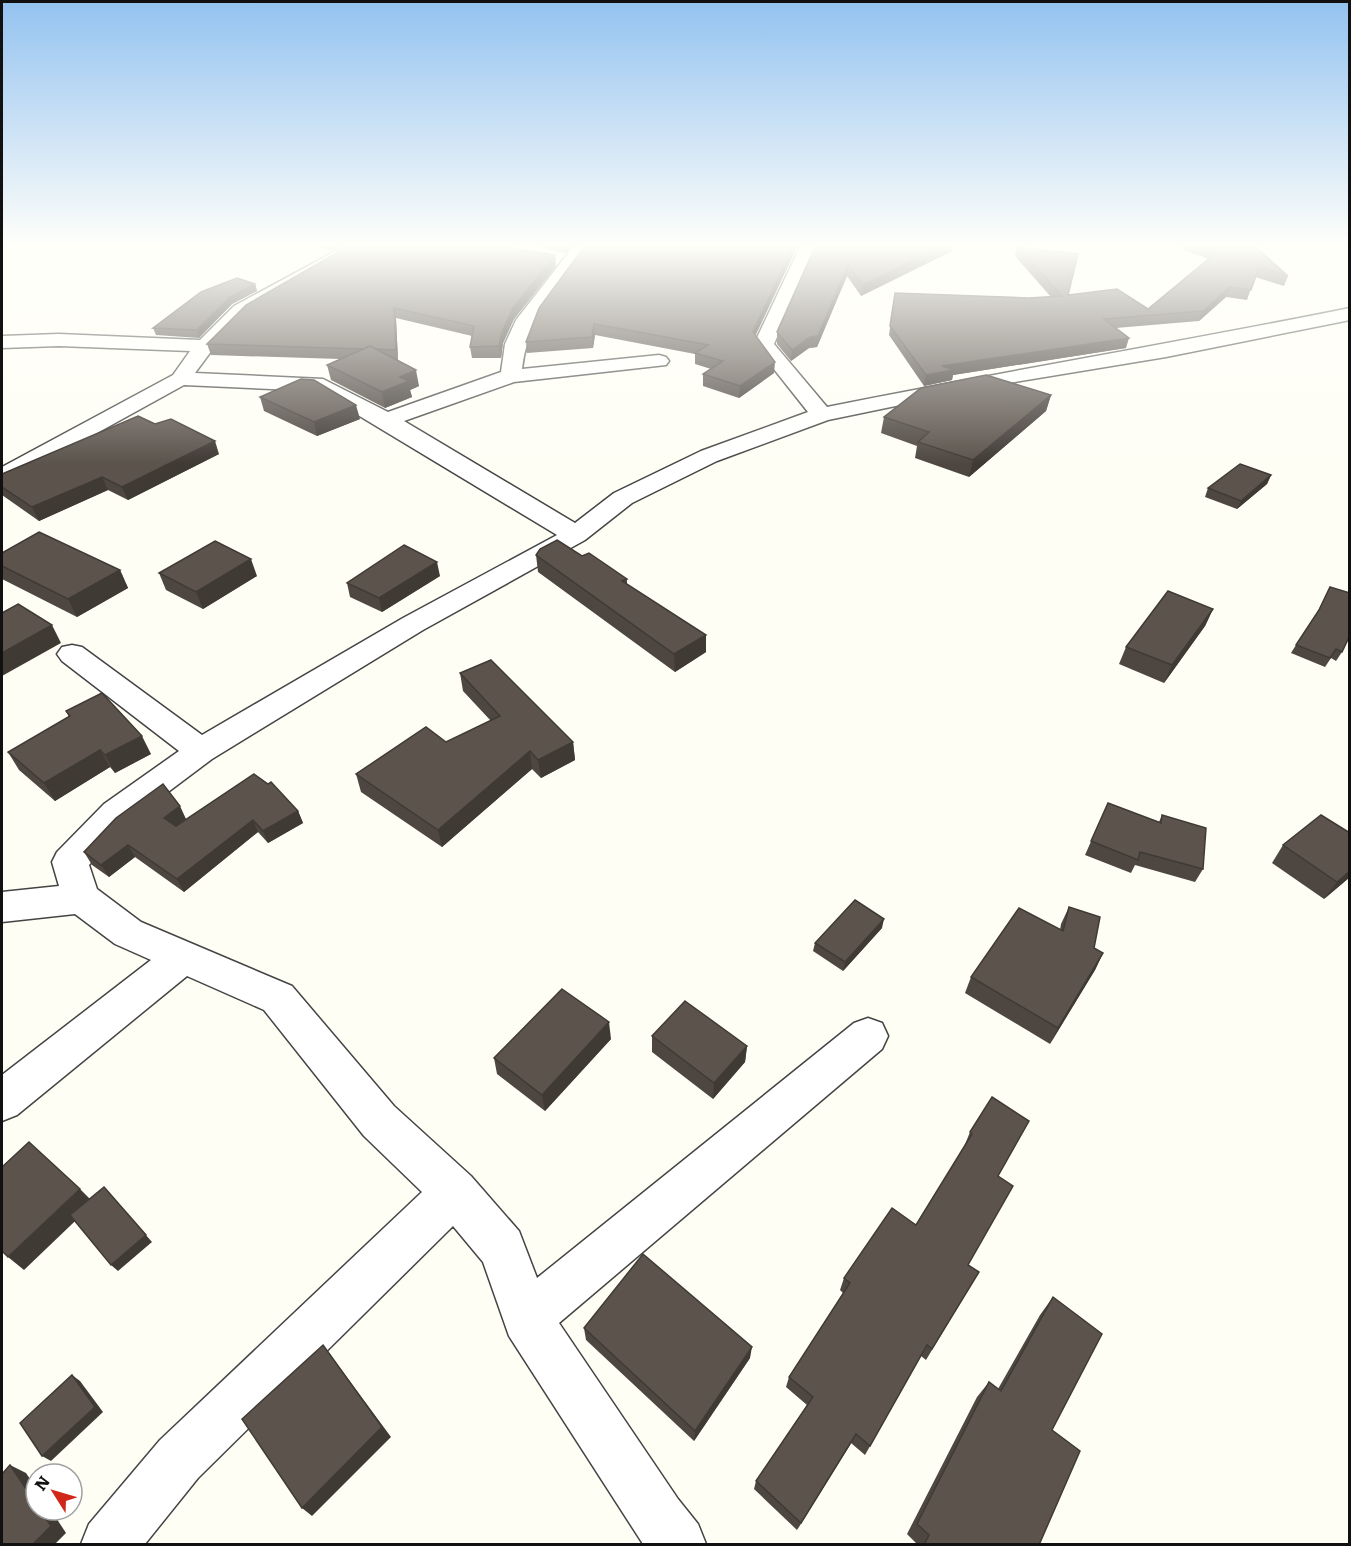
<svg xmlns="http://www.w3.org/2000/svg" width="1351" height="1546" font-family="Literata,serif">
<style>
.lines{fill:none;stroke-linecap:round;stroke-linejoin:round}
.street-casing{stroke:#444;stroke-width:3}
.street{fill:#fff;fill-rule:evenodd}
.wall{fill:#4e4741}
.shaded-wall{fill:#403a35}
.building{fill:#5b534c;stroke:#403a35;stroke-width:1.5}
</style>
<rect width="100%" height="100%" fill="#fffef5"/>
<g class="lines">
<defs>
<path id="street" d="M343 247H365L248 314 212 350 195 373 323 379 388 412 501 372 505 344 516 320 573 247H590C561 289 528 315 522 369L659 355 666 357 669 361 666 365 514 382 404 421 575 523 614 493 701 451 808 412 754 344 800 247H817L774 344 827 407C1001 372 1176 343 1350 308V320L1166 357 997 385 828 420 717 461 632 503 585 540 423 630 212 759 128 822 89 865 97 889 141 922 292 986 394 1106 471 1176 519 1231 537 1278 854 1023 868 1018 882 1023 888 1036 882 1049 559 1323 678 1499 698 1524 706 1544H643L509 1336 483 1262 453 1226 198 1478 145 1544H81L89 1524 160 1440 422 1192 364 1136 264 1010 187 976 17 1115 2 1121V1075L151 960 115 944 75 914 2 922V892L59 886 52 862 57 852 104 804 179 751 62 661 57 654 62 647 72 645 82 647 202 735 403 618 557 535 318 391 184 385 10 481 2 483V467L173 375 190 351 59 346 2 348V336L59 334 200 340 234 306Z"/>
</defs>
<use href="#street" class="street-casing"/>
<use href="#street" class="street"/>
</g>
<g class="wall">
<polygon points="319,247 338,247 331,251"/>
<polygon points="536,247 571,247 566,253"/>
<polygon points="584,247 797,247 755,336 774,373 739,398 703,386 703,374 711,369 695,364 695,354 595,335 593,348 527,353 526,342"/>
<polygon points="815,247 953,247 952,251 861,296 847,276 817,347 809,348 791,361 777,344 777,332"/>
<polygon points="1017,247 1068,295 1148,309 1208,259 1177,247 1256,247 1288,276 1284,286 1255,277 1247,300 1226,297 1199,321 1116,328 1126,348 953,375 952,380 924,386 889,335 895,293 1028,298 1051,297 1015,256"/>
<polygon points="555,255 556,266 514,319 503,343 501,358 472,358 470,347 472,336 396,318 398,361 419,386 410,390 412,397 385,408 331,380 327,365 340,359 211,355 207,344"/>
<polygon points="255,284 257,291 232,304 199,338 156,335 153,328"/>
<polygon points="1051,395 1046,411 969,477 915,458 917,446 881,433 884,417"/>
<polygon points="260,397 360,419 317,436 264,411"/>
<polygon points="155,424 219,454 128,500 108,490 39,521 2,495 2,474"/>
<polygon points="1271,475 1267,484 1237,509 1205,497 1208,488"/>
<polygon points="2,553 120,570 128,588 77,617 2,579"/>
<polygon points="536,555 582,556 627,579 627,584 706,652 675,672 538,572"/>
<polygon points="159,573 257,576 203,609 166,590"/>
<polygon points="440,576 382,612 350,597 347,583"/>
<polygon points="1330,587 1342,652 1336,661 1331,658 1325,667 1291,653 1296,645 1317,613"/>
<polygon points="1213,609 1205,626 1164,683 1119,664 1126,647"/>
<polygon points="460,673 573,742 575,760 541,778 532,769 442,847 361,792 356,774 446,742 491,721 463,691"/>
<polygon points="66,711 151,754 115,773 110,767 55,801 19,770 8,752 69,717"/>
<polygon points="1108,803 1159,822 1162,815 1203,869 1195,882 1135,865 1131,873 1085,855"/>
<polygon points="298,811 303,823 268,843 258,832 184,892 135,857 109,877 92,865 84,852 186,819"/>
<polygon points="1350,833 1350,877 1324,899 1272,863 1283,845"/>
<polygon points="1069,907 1094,948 1103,953 1095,970 1050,1044 965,993 971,977 1060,930 1061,924"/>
<polygon points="882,928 843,971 813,951 815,943"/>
<polygon points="652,1036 747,1046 745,1062 713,1099 652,1052"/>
<polygon points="611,1039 545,1111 497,1074 494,1058"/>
<polygon points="1029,1121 998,1176 968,1265 979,1272 926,1360 921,1356 865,1455 851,1443 797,1530 754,1489 756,1481 807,1405 786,1387 789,1377 843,1293 840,1290 844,1278 916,1225 964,1147 970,1132"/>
<polygon points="1053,1297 1052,1430 1039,1545 918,1545 907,1534 977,1397 989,1382 998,1389 1040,1315"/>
<polygon points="584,1328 750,1358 694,1441 586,1340"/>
</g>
<g class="shaded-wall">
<polygon points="330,247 338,247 331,251"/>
<polygon points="566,247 571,247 566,253"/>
<polygon points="793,247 797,247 752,343 753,332"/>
<polygon points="940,247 953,247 952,251 861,296 863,285"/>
<polygon points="555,255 556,266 514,319 503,343 501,358 499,346 502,332 513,308"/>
<polygon points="848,265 847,276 817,347 809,348 791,361 792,350"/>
<polygon points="255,284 257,291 232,304 199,338 197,330 230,297"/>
<polygon points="1230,287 1226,297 1199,321 1203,311"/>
<polygon points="394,308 396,318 398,361 396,350"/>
<polygon points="594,324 595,335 593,348 592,337"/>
<polygon points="1129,338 1126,348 953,375 952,380 924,386 926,375 942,366"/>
<polygon points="775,362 774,373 739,398 740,386"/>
<polygon points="416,370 419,386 410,390 412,397 385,408 382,392 400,377"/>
<polygon points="1051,395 1046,411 969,477 973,460"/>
<polygon points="356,405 360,419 317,436 314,422"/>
<polygon points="215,441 219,454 128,500 122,487"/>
<polygon points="1271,475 1267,484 1237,509 1241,501"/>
<polygon points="102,477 108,490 39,521 32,507"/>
<polygon points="251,559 257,576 203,609 196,592"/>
<polygon points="437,562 440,576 382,612 379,598"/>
<polygon points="120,570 128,588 77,617 68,599"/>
<polygon points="1213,609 1205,626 1164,683 1172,665"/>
<polygon points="52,625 61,643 2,676 2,653"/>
<polygon points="706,635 706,652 675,672 674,654"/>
<polygon points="142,736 151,754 115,773 105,755"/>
<polygon points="573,742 575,760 541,778 538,760"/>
<polygon points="100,750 110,767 55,801 44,783"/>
<polygon points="530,751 532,769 442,847 438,830"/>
<polygon points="180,806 186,819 170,831 164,818"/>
<polygon points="298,811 303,823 268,843 263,831"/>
<polygon points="253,820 258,832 184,892 177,879"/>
<polygon points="128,845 135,857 109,877 101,865"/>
<polygon points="1350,871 1350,877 1324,899 1337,882"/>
<polygon points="884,919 882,928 843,971 845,962"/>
<polygon points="1103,953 1095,970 1050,1044 1058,1028"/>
<polygon points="609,1022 611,1039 545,1111 542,1095"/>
<polygon points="747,1046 745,1062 713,1099 714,1083"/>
<polygon points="104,1187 152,1242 118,1271 111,1265"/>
<polygon points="80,1189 94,1203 24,1270 8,1257"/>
<polygon points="323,1345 391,1437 312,1516 302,1508"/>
<polygon points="752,1347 750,1358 694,1441 695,1431"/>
<polygon points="72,1375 80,1381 103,1412 51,1461 42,1456"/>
<polygon points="856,1434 851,1443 797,1530 801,1523"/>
<polygon points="10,1465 26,1473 36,1488 36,1504"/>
<polygon points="40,1510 51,1510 66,1533 54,1545 32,1545"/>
</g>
<g class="building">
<polygon points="347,247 507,247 555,255 513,308 502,332 499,346 470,347 474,326 394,308 396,350 375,349 370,346 364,349 207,344 246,305"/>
<polygon points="584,247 793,247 753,332 775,362 740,386 703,374 723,361 695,353 708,345 594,324 592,337 526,342 539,308"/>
<polygon points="815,247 940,247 863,285 848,265 818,336 810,337 792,350 777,332"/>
<polygon points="1018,247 1078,254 1068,295 1117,289 1148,309 1217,252 1205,247 1256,247 1288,276 1259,267 1251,290 1230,287 1203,311 1104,319 1129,338 942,366 954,370 926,375 890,326 895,293 1028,298 1062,296"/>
<polygon points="237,278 255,284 230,297 197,330 153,328 201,292"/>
<polygon points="370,346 416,370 400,377 409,381 382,392 327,365"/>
<polygon points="986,375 1051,395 973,460 918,442 929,432 884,417 921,388"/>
<polygon points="301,379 314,380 356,405 314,422 260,397"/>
<polygon points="138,416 155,424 171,419 215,441 122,487 102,477 32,507 2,487 2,474"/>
<polygon points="1240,464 1271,475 1241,501 1208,488"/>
<polygon points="39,532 120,570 68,599 2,566 2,553"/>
<polygon points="557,540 582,556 589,553 627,579 622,581 706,635 674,654 536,555 540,549"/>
<polygon points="215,541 251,559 196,592 159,573"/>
<polygon points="404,545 437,562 379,598 347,583"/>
<polygon points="1330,587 1350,593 1350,635 1342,652 1336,649 1330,658 1296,645 1319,610"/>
<polygon points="1168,591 1213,609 1172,665 1126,647"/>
<polygon points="18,604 52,625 2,653 2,613"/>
<polygon points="491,660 573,742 538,760 530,751 438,830 356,774 426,727 446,742 500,716 460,673"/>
<polygon points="102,693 142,736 105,755 100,750 44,783 8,752 70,716 66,711"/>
<polygon points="254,774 268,784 271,782 298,811 263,831 253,820 177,879 128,845 101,865 84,852 116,818 163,784 180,806 164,818 176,826"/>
<polygon points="1108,803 1161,823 1162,815 1206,828 1203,869 1140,852 1138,860 1091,841"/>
<polygon points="1321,815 1350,833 1350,871 1337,882 1283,845"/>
<polygon points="855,900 884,919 845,962 815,943"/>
<polygon points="1069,907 1100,917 1094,948 1103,953 1058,1028 971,977 1019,908 1063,931"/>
<polygon points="562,989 609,1022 542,1095 494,1058"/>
<polygon points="685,1001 747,1046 714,1083 652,1036"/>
<polygon points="992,1097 1029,1121 998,1176 1013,1186 968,1265 979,1272 932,1349 927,1345 870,1446 856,1434 801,1523 756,1481 813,1397 789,1377 850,1283 844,1278 892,1208 916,1225 972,1134 970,1132"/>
<polygon points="29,1142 80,1189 8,1257 2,1251 2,1167"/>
<polygon points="104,1187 146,1235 111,1265 70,1215"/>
<polygon points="643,1254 752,1347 695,1431 584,1328"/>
<polygon points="1053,1297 1102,1334 1052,1430 1080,1451 1039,1545 924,1545 929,1535 917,1524 989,1382 1001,1391"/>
<polygon points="323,1345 382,1427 302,1508 242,1419"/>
<polygon points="72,1375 95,1407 42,1456 20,1423"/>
<polygon points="10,1465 36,1504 36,1510 40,1510 51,1526 32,1545 2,1545 2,1474"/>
</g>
<linearGradient id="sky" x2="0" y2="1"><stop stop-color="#93c2f0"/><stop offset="0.53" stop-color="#fffffa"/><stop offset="1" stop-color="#fffffa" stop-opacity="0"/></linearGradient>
<rect width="1351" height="464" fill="url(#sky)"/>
<rect width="1351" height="1546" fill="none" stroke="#111111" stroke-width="6"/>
<g transform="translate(54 1492) rotate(307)"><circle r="28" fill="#ffffff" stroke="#a0a0a0" stroke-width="1.5"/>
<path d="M0-4.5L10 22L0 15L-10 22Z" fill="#d0271a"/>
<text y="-9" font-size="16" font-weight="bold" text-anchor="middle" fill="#111111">N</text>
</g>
</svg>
